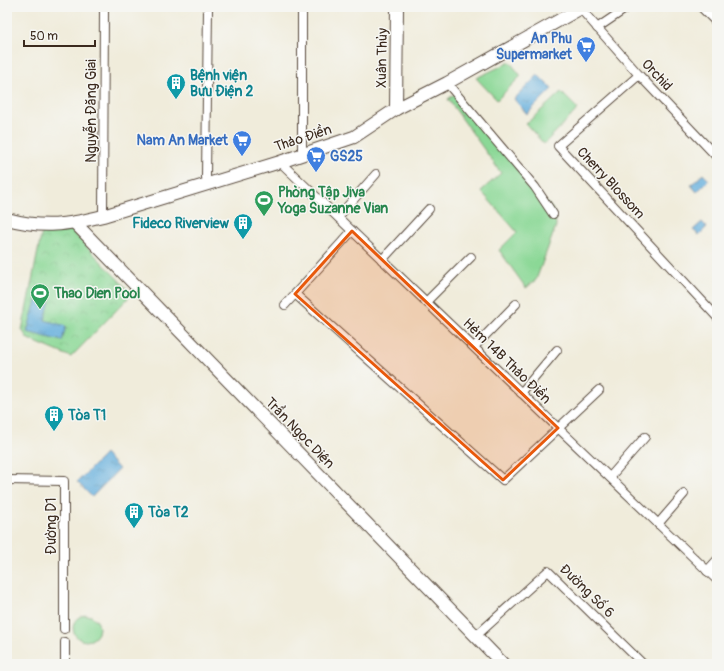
<svg xmlns="http://www.w3.org/2000/svg" width="724" height="671" font-family="Pangolin,sans-serif">
<style>
.grass{fill:#8bd896;stroke:#63815a}
.park{fill:url(#park-crowns);stroke:#63815a}
.water{fill:url(#water-ripples);stroke:#506c7e}
.lines{fill:none;stroke-linecap:round;stroke-linejoin:round}
.street-casing{stroke:#56473a;stroke-width:10}
.secondary-casing{stroke:#56473a;stroke-width:14}
.street{stroke:#fff;stroke-width:8}
.secondary{stroke:#fff;stroke-width:12}
.marked{fill:#e8590c;fill-opacity:0.2;stroke:#e8590c;stroke-width:3;stroke-linejoin:round}
.labels{text-anchor:middle;dominant-baseline:central;stroke-width:3;stroke-linejoin:round;paint-order:stroke}
.shop-label{font-size:14px;font-weight:bold;fill:#366cbe;stroke:#f6f6f2;text-anchor:end}
.street-label{font-size:14px;fill:#3b2a1e;stroke:#f6f6f2}
.culture-label{font-size:14px;font-weight:bold;fill:#0d838f;stroke:#f6f6f2;text-anchor:start}
.leisure-label{font-size:14px;font-weight:bold;fill:#27864d;stroke:#f6f6f2;text-anchor:start}
</style>
<defs>
<pattern id="park-crowns" width="20" height="18" patternUnits="userSpaceOnUse"><rect width="20" height="18" fill="#8bd896"/><path d="M2 6a3 3 0 1 1 6 0M12 15a3 3 0 1 1 6 0" fill="none" stroke="#79ba81"/></pattern>
<pattern id="water-ripples" width="26" height="14" patternUnits="userSpaceOnUse"><rect width="26" height="14" fill="#65afdd"/><path d="M2 4q2-2 4 0t4 0M15 11q2-2 4 0t4 0" fill="none" stroke="#548fb3"/></pattern>
</defs>
<rect width="100%" height="100%" fill="#f6f6f2"/>
<filter id="ink" filterUnits="userSpaceOnUse"><feTurbulence type="fractalNoise" baseFrequency=".025" numOctaves="2"/><feDisplacementMap in="SourceGraphic" scale="8" xChannelSelector="R" yChannelSelector="G"/><feConvolveMatrix kernelMatrix="1 2 1 2 8 2 1 2 1" color-interpolation-filters="sRGB"/></filter>
<filter id="wash" filterUnits="userSpaceOnUse"><feTurbulence type="fractalNoise" baseFrequency=".012" numOctaves="4" result="noise"/><feDisplacementMap in="SourceGraphic" scale="16" xChannelSelector="R" yChannelSelector="G"/><feGaussianBlur stdDeviation="0.9" result="paint"/><feColorMatrix in="noise" values="0 0 0 0 0 0 0 0 0 0 0 0 0 0 0 0 0 1.4 0 .05"/><feComposite in="paint" operator="in"/></filter>
<g filter="url(#wash)">
<rect width="100%" height="100%" fill="#f0ecdb"/>
<g class="grass">
<polygon points="510,62 521,76 497,100 476,78"/>
<polygon points="561,92 578,109 544,144 526,124"/>
<polygon points="455,94 555,212 556,226 536,280 526,288 499,250 517,232 481,191 501,173 448,99"/>
<circle cx="86" cy="628" r="13"/>
</g>
<polygon class="park" points="71,230 132,294 71,357 28,339 22,330 42,231"/>
<g class="water">
<polygon points="538,75 552,89 527,114 514,99"/>
<polygon points="703,174 709,180 697,192 691,185"/>
<polygon points="702,222 707,227 699,235 693,230"/>
<polygon points="37,297 50,301 45,320 66,326 62,341 27,332"/>
<polygon points="105,454 119,469 92,497 77,482"/>
</g>
</g>
<g filter="url(#ink)">
<g class="lines">
<defs>
<g id="street">
<polyline points="579,7 639,75 717,157"/>
<polyline points="701,7 717,23"/>
<polyline points="597,28 628,7"/>
<polyline points="639,75 558,146 717,317"/>
<polyline points="447,83 535,187 553,214"/>
<polyline points="302,154 302,7"/>
<polyline points="280,162 717,580"/>
<polyline points="207,183 206,177 208,7"/>
<polyline points="103,216 104,7"/>
<polyline points="338,217 376,174"/>
<polyline points="382,260 429,209"/>
<polyline points="295,294 503,480 599,390"/>
<polyline points="426,302 471,257"/>
<polyline points="285,305 352,231"/>
<polyline points="474,347 516,304"/>
<polyline points="521,393 557,350"/>
<polyline points="610,477 645,437"/>
<polyline points="7,480 64,481 64,629"/>
<polyline points="658,524 684,494"/>
<polyline points="707,571 717,560"/>
<polyline points="476,636 548,571 643,664"/>
<polyline points="65,664 65,642"/>
</g>
<g id="secondary">
<polyline points="396,109 397,7"/>
<path d="M7 219C44 229 67 225 103 216L280 162 354 137 396 109 447 83 583 7"/>
<polyline points="75,223 503,664"/>
</g>
</defs>
<use href="#street" class="street-casing"/>
<use href="#secondary" class="secondary-casing"/>
<use href="#street" class="street"/>
<use href="#secondary" class="secondary"/>
</g>
</g>
<path class="marked" d="M352 231 558 428 503 480 295 294Z"/>
<defs>
<symbol id="supermarket-pin" viewBox="-11 -11 22 30"><path d="M0 17L-7.5 6A9.5 9.5 0 1 1 7.5 6Z" fill="#3f7fe0" stroke="#f6f6f2"/><path d="M-6-5.5h2.5l.6 2H6L4.5 2H-2.5L-4.4-4H-6ZM-1.5 3.2a1.3 1.3 0 1 0 .1 0ZM3 3.2a1.3 1.3 0 1 0 .1 0Z" fill="#fff"/></symbol>
<symbol id="building-pin" viewBox="-11 -11 22 30"><path d="M0 17L-7.5 6A9.5 9.5 0 1 1 7.5 6Z" fill="#0f9aa8" stroke="#f6f6f2"/><path d="M-4-6H4V6H1V3H-1V6H-4ZM-2.5-4.3h1.7v1.8h-1.7ZM.8-4.3h1.7v1.8H.8ZM-2.5-1h1.7V.8h-1.7ZM.8-1h1.7V.8H.8Z" fill="#fff"/></symbol>
<symbol id="stadium-pin" viewBox="-11 -11 22 30"><path d="M0 17L-7.5 6A9.5 9.5 0 1 1 7.5 6Z" fill="#2e9e5b" stroke="#f6f6f2"/><path d="M0-5a6.5 5 0 1 0 0 10a6.5 5 0 1 0 0-10ZM-3.5-1.8h7v3.6h-7Z" fill="#fff"/></symbol>
</defs>
<g fill-rule="evenodd">
<use href="#supermarket-pin" x="575" y="35" width="22" height="30"/>
<use href="#building-pin" x="165" y="72" width="22" height="30"/>
<use href="#supermarket-pin" x="231" y="129" width="22" height="30"/>
<use href="#supermarket-pin" x="305" y="145" width="22" height="30"/>
<use href="#stadium-pin" x="253" y="189" width="22" height="30"/>
<use href="#building-pin" x="232" y="212" width="22" height="30"/>
<use href="#stadium-pin" x="29" y="282" width="22" height="30"/>
<use href="#building-pin" x="43" y="404" width="22" height="30"/>
<use href="#building-pin" x="123" y="501" width="22" height="30"/>
</g>
<g class="labels">
<g class="shop-label">
<text x="572" y="38">An Phu<tspan x="572" dy="16">Supermarket</tspan></text>
<text x="228" y="140">Nam An Market</text>
<text x="330" y="156" text-anchor="start">GS25</text>
</g>
<g class="street-label">
<text transform="translate(382 58) rotate(-89)">Xuân Thủy</text>
<text transform="translate(657 75) rotate(47)">Orchid</text>
<text transform="translate(91 111) rotate(-90)">Nguyễn Đăng Giai</text>
<text transform="translate(303 138) rotate(-18)">Thảo Điền</text>
<text transform="translate(611 183) rotate(47)">Cherry Blossom</text>
<text transform="translate(507 361) rotate(44)">Hẻm 14B Thảo Điền</text>
<text transform="translate(300 433) rotate(46)">Trần Ngọc Diện</text>
<text transform="translate(51 526) rotate(-90)">Đường D1</text>
<text transform="translate(587 591) rotate(44)">Đường Số 6</text>
</g>
<g class="culture-label">
<text x="190" y="75">Bệnh viện<tspan x="190" dy="16">Bưu Điện 2</tspan></text>
<text x="229" y="223" text-anchor="end">Fideco Riverview</text>
<text x="68" y="415">Tòa T1</text>
<text x="148" y="512">Tòa T2</text>
</g>
<g class="leisure-label">
<text x="278" y="192">Phòng Tập Jiva<tspan x="278" dy="16">Yoga Suzanne Vian</tspan></text>
<text x="54" y="293">Thao Dien Pool</text>
</g>
</g>
<rect width="724" height="671" fill="none" stroke="#f6f6f2" stroke-width="24"/>
<path d="M24 40v6h71v-6" fill="none" stroke="#3b2a1e" stroke-width="2"/>
<text x="30" y="40" font-size="12" fill="#3b2a1e" stroke="#f6f6f2" stroke-width="3" paint-order="stroke">50 m</text>
</svg>
